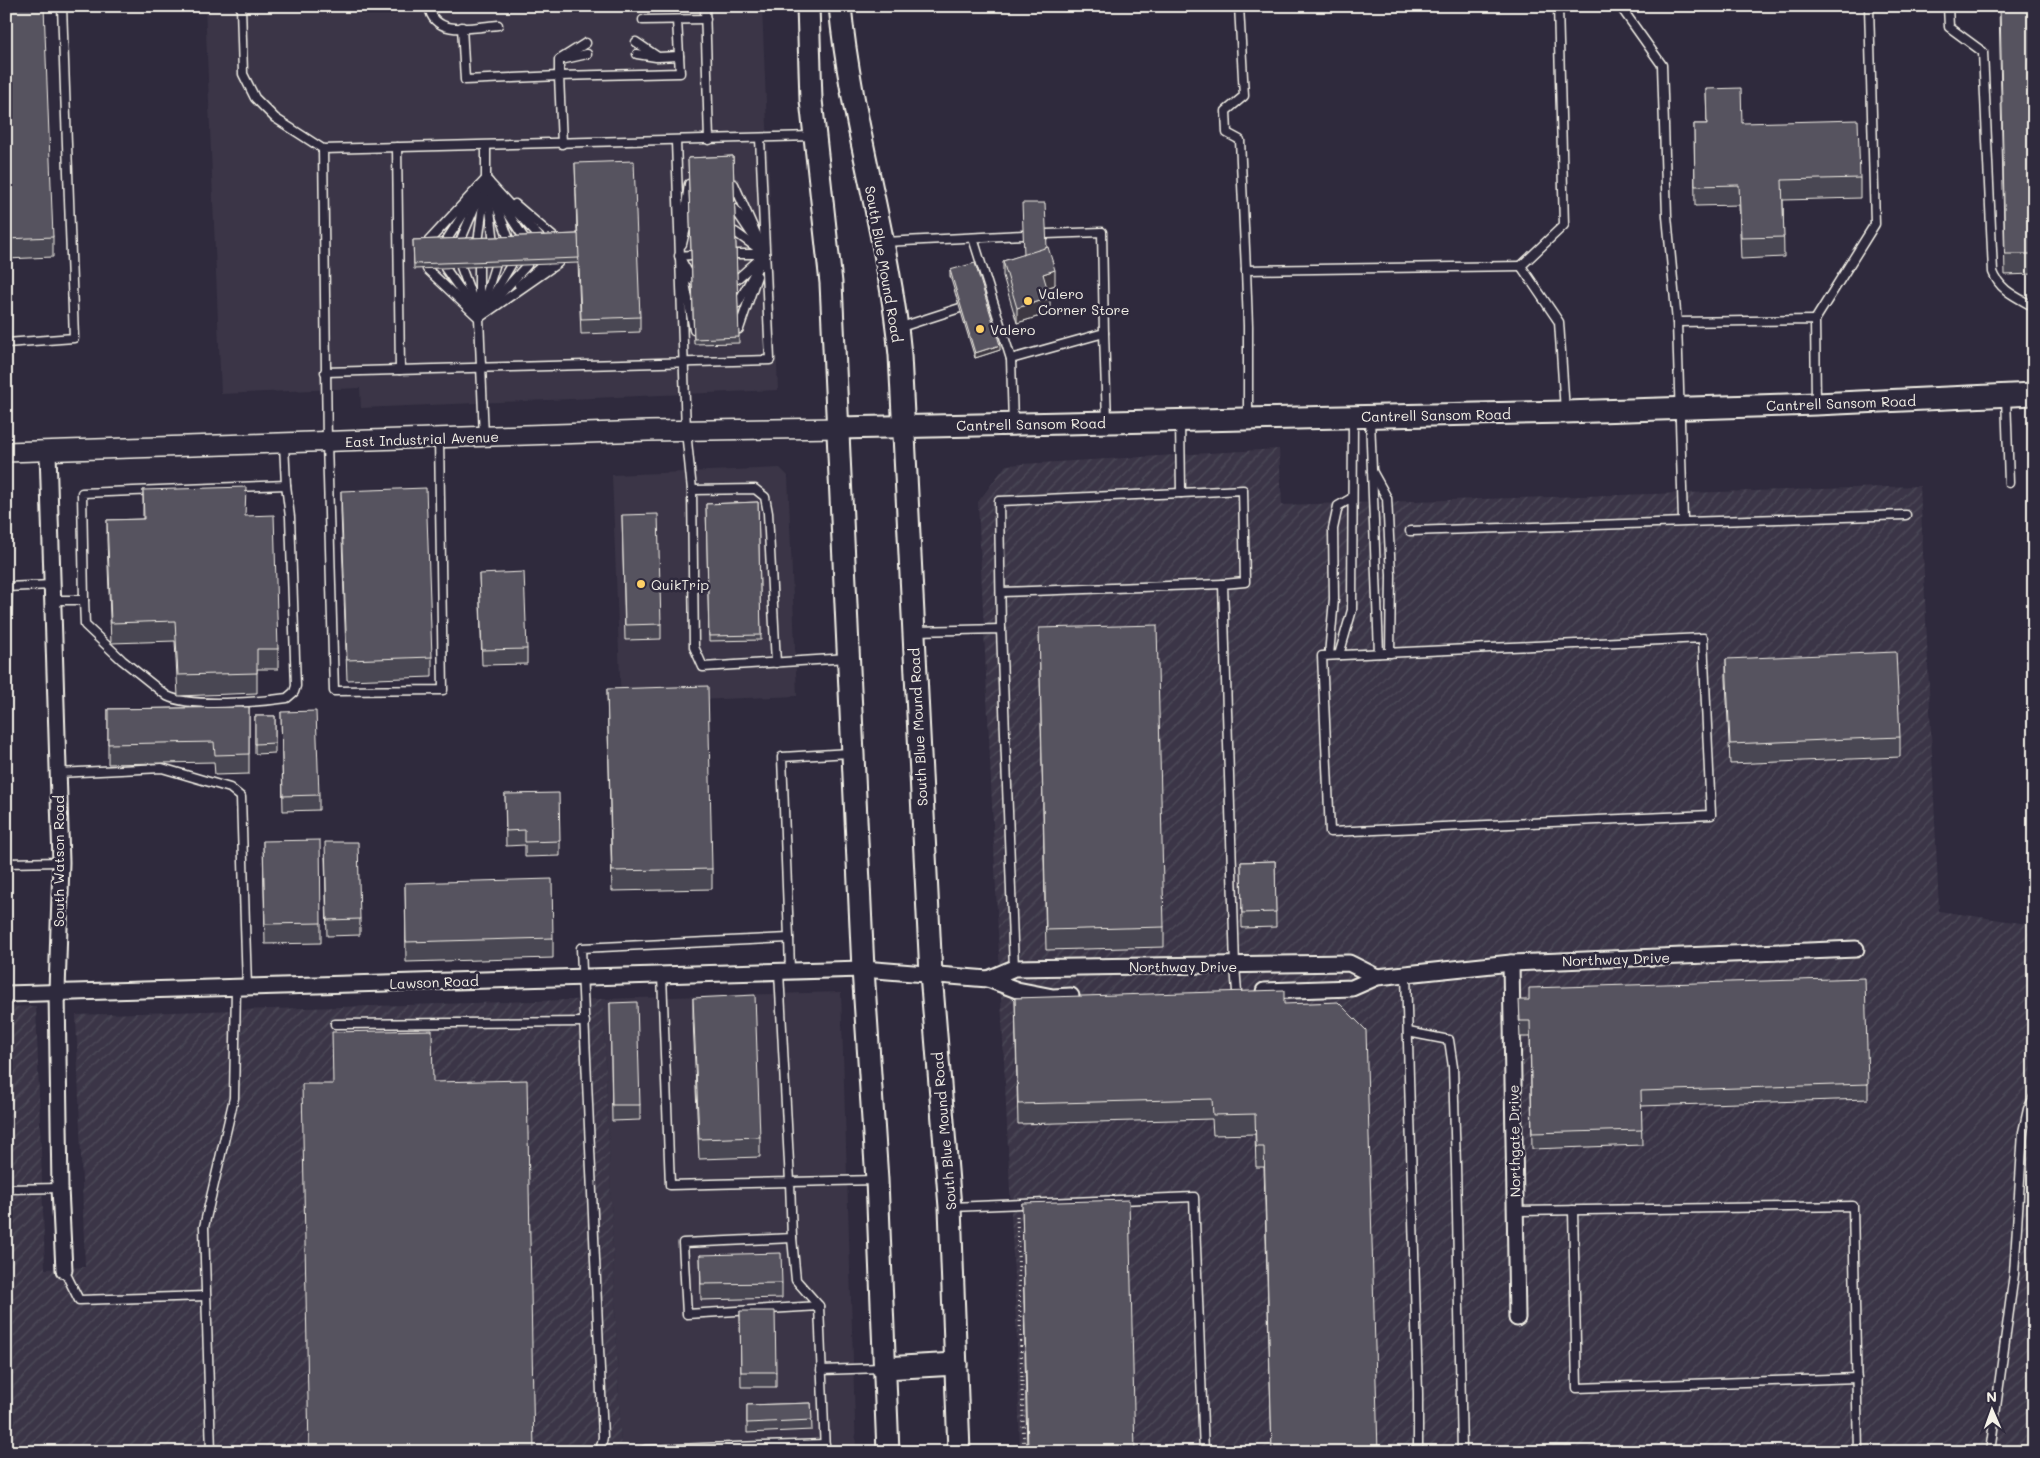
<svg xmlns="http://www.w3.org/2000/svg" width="2040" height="1458" font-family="Mali,sans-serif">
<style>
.built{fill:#3b3647}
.industrial{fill:url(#industrial-furrows)}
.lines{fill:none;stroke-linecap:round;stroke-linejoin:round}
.service-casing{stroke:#f4f1e8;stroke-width:11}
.minor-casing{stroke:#f4f1e8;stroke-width:19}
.tertiary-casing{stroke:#f4f1e8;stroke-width:22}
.secondary-casing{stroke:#f4f1e8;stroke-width:25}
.path{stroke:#f4f1e8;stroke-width:3;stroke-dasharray:1 4;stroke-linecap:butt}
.service{stroke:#2f2a3d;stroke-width:8}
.minor{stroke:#2f2a3d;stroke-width:15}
.tertiary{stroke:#2f2a3d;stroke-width:19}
.secondary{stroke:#2f2a3d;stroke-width:21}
.wall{fill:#4a4752;stroke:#f4f1e8}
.shaded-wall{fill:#3c3942;stroke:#f4f1e8}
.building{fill:#56525f;stroke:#f4f1e8}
.poi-dot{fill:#ffd166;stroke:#2f2a3d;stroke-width:2}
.labels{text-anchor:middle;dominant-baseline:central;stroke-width:5;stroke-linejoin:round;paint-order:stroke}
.street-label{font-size:14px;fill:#f4f1e8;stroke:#2f2a3d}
.poi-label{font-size:14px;fill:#f4f1e8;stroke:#2f2a3d;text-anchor:start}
</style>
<defs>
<pattern id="industrial-furrows" width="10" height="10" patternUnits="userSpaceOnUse" patternTransform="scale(1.25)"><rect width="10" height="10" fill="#3b3647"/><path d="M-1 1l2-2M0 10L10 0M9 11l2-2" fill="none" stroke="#4e4a59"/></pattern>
</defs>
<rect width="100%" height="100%" fill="#2f2a3d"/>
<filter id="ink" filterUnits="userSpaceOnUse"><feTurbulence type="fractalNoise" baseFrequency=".02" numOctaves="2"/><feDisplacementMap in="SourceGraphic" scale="10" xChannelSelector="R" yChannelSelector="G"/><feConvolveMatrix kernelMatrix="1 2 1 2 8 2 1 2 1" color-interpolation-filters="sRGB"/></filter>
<g filter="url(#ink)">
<g class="built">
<polygon points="205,6 762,6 778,390 361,408 360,388 221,394"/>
<polygon points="780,468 788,476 797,696 621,703 612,475"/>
<polygon points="841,992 856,1452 621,1452 603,999"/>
</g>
<g class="industrial">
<polygon points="1279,449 1282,505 1920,486 1939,911 2034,925 2034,1452 1020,1452 1017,1342 978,502 1006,465"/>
<polygon points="603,999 621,1452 6,1452 6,1007 36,1006 45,1269 85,1267 76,1015"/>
</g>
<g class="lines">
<defs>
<g id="service">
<polyline points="241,6 243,74 255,98 275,118 323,149"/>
<path d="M429 6C433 38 475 27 498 25"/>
<polyline points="705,6 709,140"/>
<polyline points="1239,6 1244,96 1226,111 1227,133 1240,140 1246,270"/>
<polyline points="1558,6 1564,225 1521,266 1559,322 1565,411"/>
<polyline points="1620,6 1662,65 1667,216 1677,322 1683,521"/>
<path d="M1948 6 1949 27 1983 52 1993 272C2000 291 2017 297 2034 307"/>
<polyline points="643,20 706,19"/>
<polyline points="462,27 465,80 559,76 559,60 586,43"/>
<polyline points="636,42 658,57 679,56"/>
<polyline points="637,54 656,57"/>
<polyline points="565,59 587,54"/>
<polyline points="676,141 686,431 692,490 694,647 703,667 848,658"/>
<polyline points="562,144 559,76 680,73 677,20"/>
<polyline points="486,146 486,179 489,182"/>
<polyline points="397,147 400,370"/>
<polyline points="734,184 765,254 735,209"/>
<polyline points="488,193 494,243"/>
<polyline points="492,193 510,242"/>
<polyline points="515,204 557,240"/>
<polyline points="735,232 760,250"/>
<polyline points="1046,234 1102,232 1104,333"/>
<polyline points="682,235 689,184"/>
<polyline points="973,238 1011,359"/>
<polyline points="526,241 486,179 543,241"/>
<polyline points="884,242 1023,235"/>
<polyline points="478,243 486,181"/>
<polyline points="459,244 479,197"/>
<polyline points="682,244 690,211"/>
<polyline points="425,245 486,179 444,244"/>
<polyline points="736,254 765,254"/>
<polyline points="679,256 691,255"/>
<polyline points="680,258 692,280"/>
<polyline points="479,266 479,309"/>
<polyline points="461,267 476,308"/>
<polyline points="445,268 471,305"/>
<polyline points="427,269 479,318 484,437"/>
<polyline points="684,278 694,330"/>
<polyline points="737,279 765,254 738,303"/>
<polyline points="519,285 544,264"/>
<polyline points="489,302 511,265"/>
<polyline points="488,308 527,265"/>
<polyline points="477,314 479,318 558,263"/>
<polyline points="481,316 479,318 495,266"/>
<polyline points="1815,320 1875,224 1869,6"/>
<polyline points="1677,322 1815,320 1816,402"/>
<polyline points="898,328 960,308"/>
<polyline points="739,329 757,276"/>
<polyline points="6,343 74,338 62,6"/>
<polyline points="325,372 770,360 760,138"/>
<polyline points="2006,397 2009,483"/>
<polyline points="1248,418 1248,326 1246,270 1521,266"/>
<polyline points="1370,418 1379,653"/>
<polyline points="1013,423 1011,359 1104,333 1107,421"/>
<polyline points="439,438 443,690 334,691 327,442 323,149 813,136"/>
<polyline points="1372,471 1387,498 1391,575 1390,653"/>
<polyline points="692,490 755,489 765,497 768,513 776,663"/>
<polyline points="1181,493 1243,490 1245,582 1223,584 1235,966 1237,992"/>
<polyline points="1410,531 1906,515"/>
<polyline points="6,587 52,585"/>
<polyline points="1001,592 1223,584"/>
<polyline points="52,600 84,600 82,493 286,485 284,444"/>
<path d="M84 600 85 625 122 660 167 696C190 708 260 702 287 698L294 692 296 686 290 517 286 485"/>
<polyline points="6,629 8,587"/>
<polyline points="1001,629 999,501 1181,493 1180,421"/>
<polyline points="915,631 1001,629 1014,968"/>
<polygon points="1703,638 1711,815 1330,832 1322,656"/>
<polyline points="1329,655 1334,599 1333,529 1338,506 1352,498"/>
<polyline points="1339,655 1352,610 1353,418"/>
<polyline points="58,773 162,768 230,788 241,797 247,987"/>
<polyline points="6,863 61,862"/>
<polyline points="789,938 790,971"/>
<polyline points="1406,973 1418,1393 1418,1452"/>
<polyline points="662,975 670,1185 790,1182 779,972"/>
<polyline points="335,1024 585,1022"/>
<polyline points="1408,1032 1449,1040 1453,1067 1456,1166 1462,1452"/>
<polyline points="6,1189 60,1188"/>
<polyline points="952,1207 1194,1197 1204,1452"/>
<polyline points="1573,1210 1577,1388 1857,1378"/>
<polyline points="1515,1211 1853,1206 1858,1452"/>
<polyline points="792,1238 796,1280 819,1306"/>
<polyline points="64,1270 79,1300 206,1296"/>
<polyline points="821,1370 882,1368"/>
<polyline points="645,1450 825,1444"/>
<polyline points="211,1452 204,1227 234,1098 236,987"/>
<polyline points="600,1452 603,1437 581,948 789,938 782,757 850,753"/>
<polyline points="825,1452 819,1306 687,1314 683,1243 792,1238 790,1182 875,1180"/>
<polyline points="1990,1452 2014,1274 2023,1132 2028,1109 2034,1097"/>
</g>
<g id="minor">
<polyline points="48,452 61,862 57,992 60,1188 64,1270"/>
<polyline points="1511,963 1517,1318"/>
<polyline points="988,979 1014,968 1349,963 1377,977"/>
<polyline points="1264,991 1352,988 1377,977 1511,963 1856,949"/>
<polyline points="6,994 863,969 988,979 1017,990 1053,997 1071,996"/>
</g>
<polyline id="tertiary" points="6,452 648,431 839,428"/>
<g id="secondary">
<polyline points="808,6 811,100 831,283 863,969 877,1180 888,1452"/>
<path d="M840 6C851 124 889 237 900 355L931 974 950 1207 959 1452"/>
<polyline points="839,428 1565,412 1816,404 2034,394"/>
<polyline points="884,1368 956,1364"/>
</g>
</defs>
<use href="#service" class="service-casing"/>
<use href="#minor" class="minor-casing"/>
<use href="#tertiary" class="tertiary-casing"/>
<use href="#secondary" class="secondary-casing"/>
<polyline class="path" points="1017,1216 1024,1452"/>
<use href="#service" class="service"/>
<use href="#minor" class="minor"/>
<use href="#tertiary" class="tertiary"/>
<use href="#secondary" class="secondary"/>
</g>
<g class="wall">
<polygon points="1999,6 2034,6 2034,274 2005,275"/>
<polygon points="6,8 53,237 53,257 6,259"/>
<polygon points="1706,89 1742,123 1860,178 1860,198 1783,200 1784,257 1741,259 1739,205 1695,206 1694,124 1707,124"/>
<polygon points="733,156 739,343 694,344 688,158"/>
<polygon points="575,163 640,317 640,332 581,334 578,263 414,269 413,240 577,234"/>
<polygon points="1047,248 1055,285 1047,288 1050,313 1017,323 1003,276 1003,261"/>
<polygon points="950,270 1000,350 975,358 950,276"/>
<polygon points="143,490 245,516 278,649 278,669 257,669 257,693 178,696 175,641 111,643 107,540 107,520 143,519"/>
<polygon points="341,491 432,657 432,677 347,680 341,511"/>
<polygon points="758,502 761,640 709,641 706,504"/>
<polygon points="622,515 661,624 661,639 625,640"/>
<polygon points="479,574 527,649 527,664 482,665"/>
<polygon points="1039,628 1164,927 1164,947 1046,950"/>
<polygon points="1726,659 1900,737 1900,757 1730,764 1726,679"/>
<polygon points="607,689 712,869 712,889 612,891"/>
<polygon points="249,707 249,774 215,775 214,762 108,764 108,709"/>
<polygon points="281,712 319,795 319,810 283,811"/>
<polygon points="255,716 275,716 275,753 255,754"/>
<polygon points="505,794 560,841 560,856 525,857 525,845 506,846"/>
<polygon points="263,841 321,923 321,943 265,944"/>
<polygon points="325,857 360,919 360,935 327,936"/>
<polygon points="1275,861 1276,927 1242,928 1241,862"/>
<polygon points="405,883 553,938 553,958 406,962"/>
<polygon points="693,998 760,1137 760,1157 699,1159 693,1018"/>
<polygon points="1015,998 1284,1004 1378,1452 1272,1452 1264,1167 1256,1167 1255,1134 1213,1135 1212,1119 1018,1124"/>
<polygon points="610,1003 640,1105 640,1120 612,1121"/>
<polygon points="1519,1016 1868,1084 1868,1099 1641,1106 1642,1145 1532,1149 1530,1037 1520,1037"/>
<polygon points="1022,1203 1135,1452 1027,1452"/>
<polygon points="700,1255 782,1283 782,1298 701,1300"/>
<polygon points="740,1311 776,1372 776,1387 741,1387"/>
<polygon points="811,1403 812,1430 747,1433 747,1405"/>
</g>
<g class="shaded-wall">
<polygon points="1055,270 1055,285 1043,289 1043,274"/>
<polygon points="1050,298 1050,313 1017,323 1017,308"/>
<polygon points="1000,345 1000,350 975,358 975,353"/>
</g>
<g class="building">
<polygon points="2000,6 2034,6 2034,254 2005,254"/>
<polygon points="44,7 53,237 6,239 6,8"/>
<polygon points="1741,88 1742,123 1858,120 1860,178 1782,180 1784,237 1741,238 1739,185 1695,186 1694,124 1707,124 1706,89"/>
<polygon points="733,156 739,337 694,339 688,158"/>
<polygon points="634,161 640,317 581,319 575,163"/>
<polygon points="1022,203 1045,203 1047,248 1024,255"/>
<polygon points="578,234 579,258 414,264 413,240"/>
<polygon points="1048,247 1055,270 1043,274 1050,298 1017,308 1003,261"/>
<polygon points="975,263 1000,345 975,353 950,270"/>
<polygon points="246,487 245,516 274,515 278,649 257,649 257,673 178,675 175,621 111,623 107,520 144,519 143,490"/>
<polygon points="426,488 432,657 347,660 341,491"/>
<polygon points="758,502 761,635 709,636 706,504"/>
<polygon points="658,514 661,624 625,625 622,515"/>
<polygon points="524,572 527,649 482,650 479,574"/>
<polygon points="1157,625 1164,927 1046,930 1039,628"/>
<polygon points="1896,652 1900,737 1730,744 1726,659"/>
<polygon points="708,686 712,869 612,871 607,689"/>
<polygon points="249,707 249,754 215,755 214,742 108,744 108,709"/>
<polygon points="316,711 319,795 283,796 281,712"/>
<polygon points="255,716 275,716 275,743 255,744"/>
<polygon points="559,793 560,841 525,842 525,830 506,831 505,794"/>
<polygon points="320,840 321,923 265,924 263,841"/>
<polygon points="325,842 358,842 360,919 327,920"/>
<polygon points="1275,861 1276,912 1242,913 1241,862"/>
<polygon points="552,879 553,938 406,942 405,883"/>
<polygon points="1865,978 1868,1084 1641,1091 1642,1130 1532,1133 1530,1021 1520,1021 1519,1000 1529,1000 1529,988"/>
<polygon points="1284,990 1284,1004 1338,1002 1366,1030 1378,1452 1272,1452 1264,1147 1256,1147 1255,1114 1213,1115 1212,1099 1018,1104 1015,998"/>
<polygon points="755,995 760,1137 699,1139 693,998"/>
<polygon points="637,1002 640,1105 612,1105 610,1003"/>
<polygon points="432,1030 433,1082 527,1080 534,1452 309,1452 302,1084 333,1084 332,1032"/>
<polygon points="1129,1200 1135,1452 1028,1452 1022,1203"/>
<polygon points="781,1253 782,1283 701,1284 700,1255"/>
<polygon points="740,1311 775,1311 776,1372 741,1372"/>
<polygon points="811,1403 812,1420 747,1423 747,1405"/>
</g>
</g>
<g class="poi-dot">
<circle cx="1028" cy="301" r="5"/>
<circle cx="980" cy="329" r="5"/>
<circle cx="641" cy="584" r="5"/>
</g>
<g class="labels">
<g class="street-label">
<text transform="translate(884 264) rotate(80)">South Blue Mound Road</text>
<text transform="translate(1841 403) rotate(-2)">Cantrell Sansom Road</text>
<text transform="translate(1436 415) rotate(-1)">Cantrell Sansom Road</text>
<text transform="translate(1031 424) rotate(-1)">Cantrell Sansom Road</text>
<text transform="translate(422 439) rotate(-2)">East Industrial Avenue</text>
<text transform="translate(918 727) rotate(-93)">South Blue Mound Road</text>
<text transform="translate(58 861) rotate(-90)">South Watson Road</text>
<text transform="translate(1616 959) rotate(-2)">Northway Drive</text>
<text x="1183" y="966">Northway Drive</text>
<text transform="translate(434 982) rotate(-2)">Lawson Road</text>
<text transform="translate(944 1131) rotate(-95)">South Blue Mound Road</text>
<text transform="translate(1514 1141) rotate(-91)">Northgate Drive</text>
</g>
<g class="poi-label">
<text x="1038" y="293">Valero<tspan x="1038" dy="16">Corner Store</tspan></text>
<text x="990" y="329">Valero</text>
<text x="651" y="584">QuikTrip</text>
</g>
</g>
<rect width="2040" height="1458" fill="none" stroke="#2f2a3d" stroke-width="25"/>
<rect x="12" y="12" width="2015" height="1433" fill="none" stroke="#f4f1e8" stroke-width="2" filter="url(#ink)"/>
<g transform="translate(1992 1410) rotate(358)" stroke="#2f2a3d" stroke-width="4" paint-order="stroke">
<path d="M0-4L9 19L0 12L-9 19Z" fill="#f4f1e8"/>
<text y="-8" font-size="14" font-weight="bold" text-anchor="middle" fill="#f4f1e8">N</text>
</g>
</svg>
